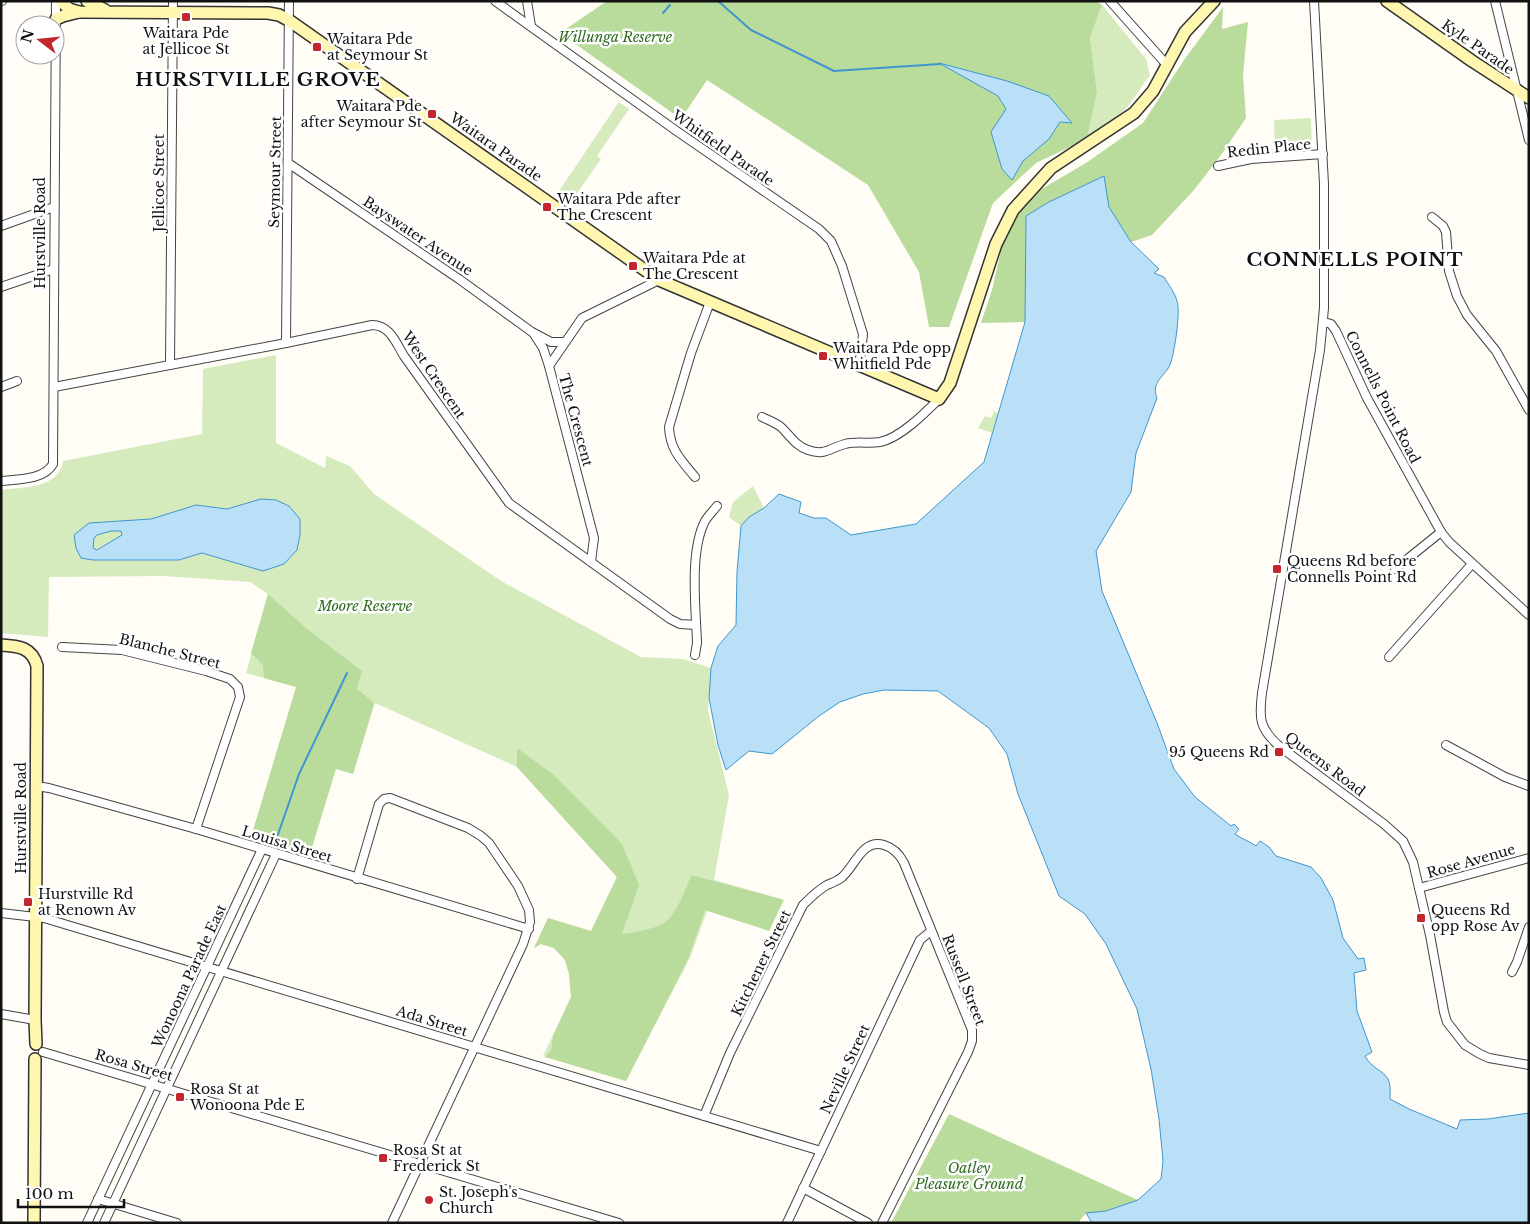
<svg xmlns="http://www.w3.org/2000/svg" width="1530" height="1224" font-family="'Libre Baskerville',serif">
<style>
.green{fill:#d5ebbd}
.forest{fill:#b9dc9c}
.water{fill:#b9e0f7;stroke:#3f96cf;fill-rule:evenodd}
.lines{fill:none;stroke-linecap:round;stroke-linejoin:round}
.stream{stroke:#3f96cf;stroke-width:2}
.street-casing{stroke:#444;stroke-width:10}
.secondary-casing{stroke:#333;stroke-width:14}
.street{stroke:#fff;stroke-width:8}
.secondary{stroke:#fff6b0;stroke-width:11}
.poi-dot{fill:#c4262e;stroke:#fff;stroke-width:2}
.labels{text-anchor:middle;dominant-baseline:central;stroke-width:5;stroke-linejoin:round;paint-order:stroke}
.poi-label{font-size:14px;fill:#111;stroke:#fff;text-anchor:start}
.park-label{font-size:14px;font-style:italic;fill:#2f6b1f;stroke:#fff}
.street-label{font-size:14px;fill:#111;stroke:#fff}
.district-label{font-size:19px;font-weight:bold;letter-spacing:1px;fill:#111;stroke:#fff}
</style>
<rect width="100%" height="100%" fill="#fffdf5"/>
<g class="green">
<polygon points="1102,5 1146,59 1150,75 1126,109 1091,137 1088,133 1097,92 1090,38"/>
<polygon points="619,102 629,109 597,156 601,159 570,203 557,194"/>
<polygon points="1311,118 1312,148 1275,150 1274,120"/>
<path d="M276 355V443L325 468 326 456 350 466 374 494 501 581 641 657 683 659 711 668 708 711 729 795 714 880 782 899 767 930 707 911 690 958 626 1081 543 1056 571 997 569 974 565 960 554 948 541 944 534 948 548 918 591 931 617 877 517 767 375 703 353 774 328 696 246 673 268 594 250 582 163 576 49 577 48 637 1 633V490C23 487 59 489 63 461L202 434 203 369Z"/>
<polygon points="988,408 998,413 992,433 978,428 985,416 991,418 994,412"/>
<polygon points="753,486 764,508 749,517 741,526 729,517 733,502"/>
</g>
<g class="forest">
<polygon points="607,1 1096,1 1102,5 1090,38 1097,92 1088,133 1091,137 1036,163 993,203 949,327 929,327 919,272 868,185 707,80 681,119 560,33"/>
<polygon points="1223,7 1222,29 1248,22 1243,75 1246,118 1221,155 1194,190 1152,235 1131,242 1109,207 1049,202 1026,216 1025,322 981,323 992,290 1003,242 1017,210 1033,194 1086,163 1143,123 1184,60"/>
<polygon points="268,594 307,629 362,671 357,689 374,703 353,774 336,769 310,854 251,837 296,687 264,678 263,665 251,653"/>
<path d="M517 748 554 775 622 844 639 885 622 934C636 932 651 930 664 923 675 917 687 887 691 875L784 900 769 931 705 910 689 957 626 1081 545 1057 551 1050 553 1036 571 997 569 974 565 960 554 948 541 944 534 948 548 918 591 931 617 877 517 767Z"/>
<polygon points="949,1114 1138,1200 1106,1211 1086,1213 1078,1223 891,1223"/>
</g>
<g class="water">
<polygon points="939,63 1007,81 1049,96 1072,123 1060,122 1049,139 1023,161 1012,180 1002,169 991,132 1006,109 998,96"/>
<path d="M1104 176 1109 207 1131 242 1159 269 1154 273 1164 277C1168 284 1175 293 1177 301 1181 311 1174 358 1169 367 1163 377 1151 383 1157 398L1136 453 1131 492 1096 551 1102 591 1157 723 1174 769 1195 797 1231 826 1234 824 1239 829 1235 834C1242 839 1249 841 1256 846L1260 841 1269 847 1276 856 1311 867 1321 878 1333 900 1343 938 1358 959 1364 958 1366 970 1354 973 1357 1011 1372 1052 1365 1056C1371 1068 1384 1071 1388 1079 1391 1085 1390 1093 1390 1099L1409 1109 1457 1129 1460 1120 1488 1119 1529 1113V1223H1092L1086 1213 1106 1211 1138 1200 1161 1179 1163 1161 1159 1119 1151 1069 1137 1009 1106 944 1085 914 1059 896 1018 794 1007 754 989 728 938 691 884 690 863 694 840 702 819 716 772 754 749 751 726 770 718 745 709 698 711 668 718 646 736 625 737 572 741 526 749 517 764 508 779 494 801 502 799 513 814 518H826L851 535 916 524 984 462 1025 322 1026 216 1049 202Z"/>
<path d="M261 499 276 500 289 506 300 519V535L297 550 284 564 263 571 202 553 179 560H93L81 558 76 548 74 535 89 523 151 519 196 505 227 509ZM111 531H121L122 535 97 550 93 548 94 538 97 535Z"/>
</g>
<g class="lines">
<g class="stream">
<polyline points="718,1 751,30 834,71 940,64"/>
<polyline points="663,13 670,5"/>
<polyline points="275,843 299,774 347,673"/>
</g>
<defs>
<g id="street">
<polyline points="1,1 2,1"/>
<polyline points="495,1 678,132 819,229 831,241 842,266 863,334 861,353 859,364"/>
<polyline points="527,1 531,26"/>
<polyline points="1110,1 1167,65"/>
<path d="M1314 1 1324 184V308L1320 350 1262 693C1259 718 1259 728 1279 746L1384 824 1403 841 1413 862 1419 888 1430 935 1444 1012 1447 1022 1465 1045 1480 1054 1489 1058 1529 1065"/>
<polyline points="1495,1 1529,140"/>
<polyline points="288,163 459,279 532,332 551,342 565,342"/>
<polyline points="1218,166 1251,159 1323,154"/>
<polyline points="1432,217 1443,226 1446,232 1449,271 1457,296 1467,315 1496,351 1529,410"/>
<polyline points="1,226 54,207"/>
<polyline points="1,287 54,269"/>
<polyline points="1324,322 1331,324 1336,331 1367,398 1441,532 1449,542 1529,615"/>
<polyline points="534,334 543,348 549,366"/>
<polyline points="286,343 289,1"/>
<polyline points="170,365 173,1"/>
<polyline points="1,387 17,381"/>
<path d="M54 387 286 343 372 325C390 325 396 343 404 356L509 503 670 619 680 624 696 625"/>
<path d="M762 417C768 420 777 423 782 428 791 437 796 446 808 450 826 456 829 448 845 444 857 441 868 444 880 442 900 438 925 413 939 399"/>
<path d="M695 477C681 460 670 450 669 427L691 353 710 302"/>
<path d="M1 481C18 479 44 480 53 464L56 1"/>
<polyline points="591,562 594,538 549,366 582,318 659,280"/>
<polyline points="1395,569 1441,532"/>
<polyline points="62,647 122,650 206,671 230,679 238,687 240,697 196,829"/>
<path d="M695 655 697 643C696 609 689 552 705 521 708 516 713 511 717 506"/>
<polyline points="1389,657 1472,564"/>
<polyline points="1446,745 1505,777 1529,786"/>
<polyline points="36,786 49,788 196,829 529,929"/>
<polyline points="357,879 379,804 384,799 390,798 468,828 481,836 489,843 518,886 529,910 530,922 523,944 392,1223"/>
<polyline points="1419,888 1529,858"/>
<polyline points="1,913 44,918 821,1151"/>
<polyline points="1512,972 1517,962 1529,927"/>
<polyline points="1,1014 35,1020"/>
<polyline points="43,1052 619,1223"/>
<path d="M704 1116 730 1053 803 905C811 897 818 890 827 885 832 883 837 881 841 878 855 867 862 838 884 845 894 848 900 855 904 863L972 1030V1041L968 1052 882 1223"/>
<polyline points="803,1188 868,1223"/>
<polyline points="98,1199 177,1223"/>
<polyline points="87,1223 262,849"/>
<polyline points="104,1223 276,854"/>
<polyline points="787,1223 920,940 931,931"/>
</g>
<g id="secondary">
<polyline points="61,1 69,9 79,12 268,13 279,15 290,21 659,280 939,399 950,383 996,244 1013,210 1051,168 1134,113 1153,91 1185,32 1214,1"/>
<polyline points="87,1 105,10"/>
<polyline points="1387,1 1472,61 1529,98"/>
<polyline points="56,19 63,16 79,12"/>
<path d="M1 645C18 646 32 647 37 666L35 1020 36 1044"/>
<polyline points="34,1223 35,1059"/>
</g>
</defs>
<use href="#street" class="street-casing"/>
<use href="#secondary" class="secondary-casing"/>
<use href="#street" class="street"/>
<use href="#secondary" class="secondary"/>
</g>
<g class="poi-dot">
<rect x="181" y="12" width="10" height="10" rx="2.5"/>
<rect x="312" y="42" width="10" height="10" rx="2.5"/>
<rect x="427" y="109" width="10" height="10" rx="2.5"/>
<rect x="542" y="202" width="10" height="10" rx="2.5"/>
<rect x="628" y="261" width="10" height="10" rx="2.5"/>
<rect x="818" y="351" width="10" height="10" rx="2.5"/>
<rect x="1272" y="564" width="10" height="10" rx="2.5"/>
<rect x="1274" y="747" width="10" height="10" rx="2.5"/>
<rect x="23" y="897" width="10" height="10" rx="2.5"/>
<rect x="1416" y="913" width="10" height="10" rx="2.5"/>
<rect x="175" y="1092" width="10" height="10" rx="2.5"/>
<rect x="378" y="1153" width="10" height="10" rx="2.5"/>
<circle cx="429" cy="1200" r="5"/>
</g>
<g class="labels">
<g class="poi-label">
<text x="186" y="33" text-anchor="middle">Waitara Pde<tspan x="186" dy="16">at Jellicoe St</tspan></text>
<text x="327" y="39">Waitara Pde<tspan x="327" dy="16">at Seymour St</tspan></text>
<text x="422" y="106" text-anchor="end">Waitara Pde<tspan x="422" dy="16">after Seymour St</tspan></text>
<text x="557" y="199">Waitara Pde after<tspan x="557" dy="16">The Crescent</tspan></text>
<text x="643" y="258">Waitara Pde at<tspan x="643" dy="16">The Crescent</tspan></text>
<text x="833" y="348">Waitara Pde opp<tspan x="833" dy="16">Whitfield Pde</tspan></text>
<text x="1287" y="561">Queens Rd before<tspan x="1287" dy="16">Connells Point Rd</tspan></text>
<text x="1269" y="752" text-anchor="end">95 Queens Rd</text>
<text x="38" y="894">Hurstville Rd<tspan x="38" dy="16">at Renown Av</tspan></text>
<text x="1431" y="910">Queens Rd<tspan x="1431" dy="16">opp Rose Av</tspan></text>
<text x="190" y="1089">Rosa St at<tspan x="190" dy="16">Wonoona Pde E</tspan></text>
<text x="393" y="1150">Rosa St at<tspan x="393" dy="16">Frederick St</tspan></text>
<text x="439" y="1192">St. Joseph's<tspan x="439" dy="16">Church</tspan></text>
</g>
<g class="park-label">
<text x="615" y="37">Willunga Reserve</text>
<text x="365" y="606">Moore Reserve</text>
<text x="969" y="1168">Oatley<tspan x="969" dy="16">Pleasure Ground</tspan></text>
</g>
<g class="street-label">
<text transform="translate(1478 47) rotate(35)">Kyle Parade</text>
<text transform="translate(496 147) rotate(35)">Waitara Parade</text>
<text transform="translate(723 148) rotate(35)">Whitfield Parade</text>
<text transform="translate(1269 148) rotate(-6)">Redin Place</text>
<text transform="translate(275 172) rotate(-89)">Seymour Street</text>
<text transform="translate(159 183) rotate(-90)">Jellicoe Street</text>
<text transform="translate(40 233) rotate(-90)">Hurstville Road</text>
<text transform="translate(418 236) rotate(34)">Bayswater Avenue</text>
<text transform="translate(434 375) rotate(56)">West Crescent</text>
<text transform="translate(1383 397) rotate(63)">Connells Point Road</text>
<text transform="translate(576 420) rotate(75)">The Crescent</text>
<text transform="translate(170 651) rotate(14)">Blanche Street</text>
<text transform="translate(1325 764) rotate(37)">Queens Road</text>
<text transform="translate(21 818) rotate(-90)">Hurstville Road</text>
<text transform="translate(287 844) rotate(17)">Louisa Street</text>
<text transform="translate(1471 861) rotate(-16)">Rose Avenue</text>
<text transform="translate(761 963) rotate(-64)">Kitchener Street</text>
<text transform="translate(189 976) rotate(-65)">Wonoona Parade East</text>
<text transform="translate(964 980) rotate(69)">Russell Street</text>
<text transform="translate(432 1021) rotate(17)">Ada Street</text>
<text transform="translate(134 1065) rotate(16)">Rosa Street</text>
<text transform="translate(845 1069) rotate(-65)">Neville Street</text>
</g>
<g class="district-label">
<text x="258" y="79">HURSTVILLE GROVE</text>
<text x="1355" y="259">CONNELLS POINT</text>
</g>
</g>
<rect width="1530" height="1224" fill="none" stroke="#111111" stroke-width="5"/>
<g transform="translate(40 40) rotate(286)"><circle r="24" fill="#ffffff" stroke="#a0a0a0"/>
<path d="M0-4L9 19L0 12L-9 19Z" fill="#c4262e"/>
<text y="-8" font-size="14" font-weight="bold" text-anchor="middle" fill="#111111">N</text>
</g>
<path d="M18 1199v8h106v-8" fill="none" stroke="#111111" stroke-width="2.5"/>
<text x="25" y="1199" font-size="15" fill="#111111" stroke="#ffffff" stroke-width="4" paint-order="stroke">100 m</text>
</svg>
